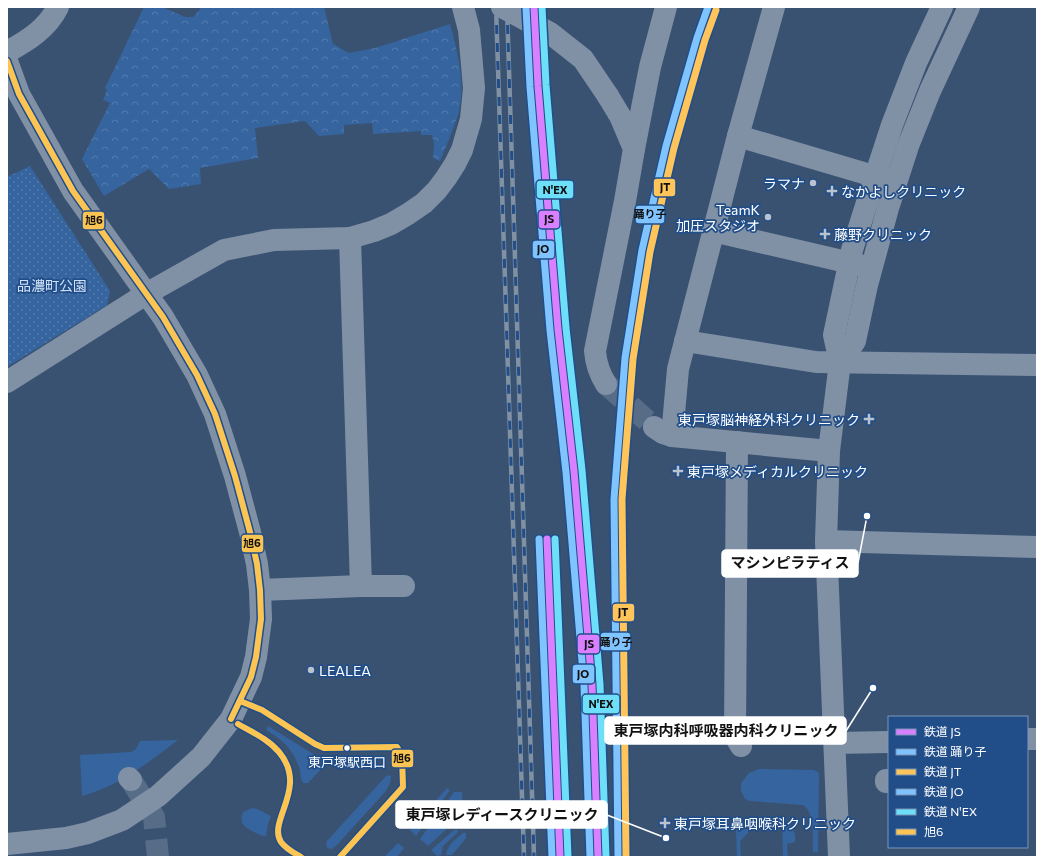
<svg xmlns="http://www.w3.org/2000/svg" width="1044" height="864" font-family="Commissioner,'Noto Sans JP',sans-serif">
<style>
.grass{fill:#36649f}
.forest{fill:url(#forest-crowns)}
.park{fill:url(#park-dots)}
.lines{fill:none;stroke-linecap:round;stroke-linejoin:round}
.minor-tunnel{stroke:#576c86;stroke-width:22;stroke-dasharray:22 11;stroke-linecap:butt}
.minor{stroke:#8091a6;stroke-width:22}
.tertiary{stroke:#8091a6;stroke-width:22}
.rail-casing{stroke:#8091a4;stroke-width:4.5}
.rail{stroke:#214e89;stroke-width:3;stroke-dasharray:9;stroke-linecap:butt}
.minor-bridge{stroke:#8091a6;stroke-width:22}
.bus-1-casing{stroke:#214e89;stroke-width:9}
.bus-1{stroke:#fcc553;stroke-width:6}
.rail-1-casing{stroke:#214e89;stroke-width:10}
.rail-2-casing{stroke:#214e89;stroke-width:10}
.rail-3-casing{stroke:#214e89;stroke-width:10}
.rail-4-casing{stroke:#214e89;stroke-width:10}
.rail-5-casing{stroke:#214e89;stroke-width:10}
.rail-1{stroke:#d880ff;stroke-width:7}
.rail-2{stroke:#80c4ff;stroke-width:7}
.rail-3{stroke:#ffc45a;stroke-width:7}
.rail-4{stroke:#80c4ff;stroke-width:7}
.rail-5{stroke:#6ddff8;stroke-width:7}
.poi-dot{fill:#bac2cd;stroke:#214e89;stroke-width:1.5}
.bus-dot{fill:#fff;stroke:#214e89;stroke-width:1.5}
.labels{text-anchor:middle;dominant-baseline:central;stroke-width:3.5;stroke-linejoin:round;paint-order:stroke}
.bus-label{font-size:13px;fill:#fff;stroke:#214e89}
.poi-label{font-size:14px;fill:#fff;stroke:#214e89;text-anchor:start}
.park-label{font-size:14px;fill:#d1e2f8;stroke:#214e89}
.leader{fill:none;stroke:#fff;stroke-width:1.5}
.callout-dot{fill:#fff;stroke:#214e89;stroke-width:1.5}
.callout{fill:#fff;stroke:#fff;stroke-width:1.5}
.callout-label{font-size:15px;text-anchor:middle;font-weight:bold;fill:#111}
.line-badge{stroke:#214e89;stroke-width:1.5}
.pale-badge-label{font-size:11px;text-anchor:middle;font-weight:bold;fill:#111}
</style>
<defs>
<pattern id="forest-crowns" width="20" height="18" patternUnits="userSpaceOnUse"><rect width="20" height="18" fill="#36649f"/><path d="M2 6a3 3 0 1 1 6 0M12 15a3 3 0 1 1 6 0" fill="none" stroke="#547bad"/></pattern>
<pattern id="park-dots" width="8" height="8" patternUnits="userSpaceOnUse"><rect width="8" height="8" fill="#36649f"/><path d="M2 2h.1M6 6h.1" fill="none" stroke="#547bad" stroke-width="1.8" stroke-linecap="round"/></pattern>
</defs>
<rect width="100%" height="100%" fill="#395271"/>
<g class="grass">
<path d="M268 726 323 760V767L308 783H303C300 778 301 773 299 767 292 748 283 740 266 730Z"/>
<path d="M178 740C146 764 121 785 82 796L80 755 131 752 136 749 140 741Z"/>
<path d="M759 769 814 770 818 772 819 775 818 852H813C812 838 816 813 803 805L750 801 745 799 741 791V783L749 773Z"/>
<polygon points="387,775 391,776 390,783 386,791 337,845 332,849 327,848 326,842"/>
<polygon points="447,788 450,790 416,836 410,830"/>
<polygon points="454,792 462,792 463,825 460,824 452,824 428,846 420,839"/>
<path d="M252 808 257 809 271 816 268 824 266 836C261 836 258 834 254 832 244 827 239 824 243 812Z"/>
<polygon points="742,824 746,825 749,830 748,833 740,841 741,857 737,857 736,830 737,827"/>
<polygon points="782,824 791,827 795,834 795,842 787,844 788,857 783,857"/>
<polygon points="454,830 457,830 458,831 457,833 443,846 441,855 437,856 431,850"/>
<path d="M463 833H466V838L452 855H446C447 845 456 839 463 833Z"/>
<polygon points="398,843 404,848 397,857 384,857"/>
</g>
<path class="forest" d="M144 7H162L185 17H193L202 7H324L333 44 349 53 375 48 450 24C458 53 466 85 458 115 453 131 446 146 440 161L433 158 434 144 432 135H421V131L373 134 372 123 344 125V134L319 136 305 121 255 128 258 158 200 168 201 184 169 189 149 169 104 196 82 159 110 103 103 100 107 90 105 88Z"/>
<polygon class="park" points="30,166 110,291 107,305 7,367 7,177"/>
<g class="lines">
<g class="minor-tunnel">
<polyline points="606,384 654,427"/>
<polyline points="131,780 154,817 158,857"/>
</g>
<g class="minor">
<polyline points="738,136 894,182"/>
<polyline points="634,149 650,67 666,7"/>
<polyline points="713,231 868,267"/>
<polyline points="685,341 816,362 1037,365"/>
<polyline points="7,382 146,294 224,250 274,240 350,238 374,231 391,224 408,214 424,203 437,190 446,178 455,164 462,150 471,119 474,88 469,30 463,7"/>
<path d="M606 384C599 373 596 364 595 351L625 201 634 149 620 116 608 96"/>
<polyline points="654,427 663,433 672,436 829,451"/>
<polyline points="672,436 678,369 738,136 774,7"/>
<polyline points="737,442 735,736 741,746"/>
<polyline points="826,541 1037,547"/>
<polyline points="361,586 404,586"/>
<polyline points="260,590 361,586 350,238"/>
<polyline points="1027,739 1037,739"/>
<polyline points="835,743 889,742"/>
<polyline points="129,778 131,780"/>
<polyline points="886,780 886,782"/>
</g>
<g class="tertiary">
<path d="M7 52C27 41 47 29 58 7"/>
<polyline points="7,61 19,94 73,191 163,317 197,375 215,414 235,476 250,532 257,564 260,590 261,619 256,657 251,677 231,719 201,757 158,796 122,820 88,833 66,838 7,844"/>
<polyline points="840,362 855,341 867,285 888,208 908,146 930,91 969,7"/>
<polyline points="839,857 826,541 829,451 840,362 834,335 852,250 875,177 892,125 916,63 942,7"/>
</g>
<defs>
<g id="rail">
<polyline points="496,7 524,857"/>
<polyline points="507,7 534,857"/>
</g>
</defs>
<use href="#rail" class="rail-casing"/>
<use href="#rail" class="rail"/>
<polyline class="minor-bridge" points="502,7 550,33 583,59 608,96"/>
<defs>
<g id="bus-1">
<polyline points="7,61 19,94 73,191 163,317 197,375 215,414 235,476 250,532 257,564 260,590 261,619 256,657 251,677 231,719"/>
<polyline points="240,701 262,710 315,744 324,748 397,747 402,755 403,787 340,857"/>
<path d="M238 724C252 732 268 739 279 752 309 788 267 821 281 842 286 849 294 853 301 857"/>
</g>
</defs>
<use href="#bus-1" class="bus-1-casing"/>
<use href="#bus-1" class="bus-1"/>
<defs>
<g id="rail-1">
<polyline points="534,7 538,86 558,329 574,471 592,685 598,857"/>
<polyline points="547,539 560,857"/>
</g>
<polyline id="rail-2" points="618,857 614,499 625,358 642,250 666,146 697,38 708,7"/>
<polyline id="rail-3" points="626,857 622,499 633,359 650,252 674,148 705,40 716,10"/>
<g id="rail-4">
<polyline points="526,7 530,87 550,330 566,472 584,685 590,857"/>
<polyline points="539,539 552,857"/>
</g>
<g id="rail-5">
<polyline points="542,7 546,85 566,328 582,470 600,684 606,857"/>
<polyline points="555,539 568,857"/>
</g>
</defs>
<use href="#rail-1" class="rail-1-casing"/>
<use href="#rail-2" class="rail-2-casing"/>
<use href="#rail-3" class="rail-3-casing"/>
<use href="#rail-4" class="rail-4-casing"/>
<use href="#rail-5" class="rail-5-casing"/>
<use href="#rail-1" class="rail-1"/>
<use href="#rail-2" class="rail-2"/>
<use href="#rail-3" class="rail-3"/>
<use href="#rail-4" class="rail-4"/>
<use href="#rail-5" class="rail-5"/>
</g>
<g class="poi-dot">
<circle cx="813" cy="183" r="4"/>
<path d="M830 185h4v4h4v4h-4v4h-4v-4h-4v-4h4z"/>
<circle cx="768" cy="217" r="4"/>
<path d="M823 228h4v4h4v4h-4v4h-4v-4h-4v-4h4z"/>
<path d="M867 413h4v4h4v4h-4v4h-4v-4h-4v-4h4z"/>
<path d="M676 465h4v4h4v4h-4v4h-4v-4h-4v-4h4z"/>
<circle cx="311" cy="670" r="4"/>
<path d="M663 817h4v4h4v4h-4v4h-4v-4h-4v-4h4z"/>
</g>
<circle class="bus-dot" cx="347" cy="748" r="3.5"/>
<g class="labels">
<g class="bus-label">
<text x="347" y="762">東戸塚駅西口</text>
</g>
<g class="poi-label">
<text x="805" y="183" text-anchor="end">ラマナ</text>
<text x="841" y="191">なかよしクリニック</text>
<text x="760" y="209" text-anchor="end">TeamK<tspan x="760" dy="16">加圧スタジオ</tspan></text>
<text x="834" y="234">藤野クリニック</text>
<text x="860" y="419" text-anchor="end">東戸塚脳神経外科クリニック</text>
<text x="687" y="471">東戸塚メディカルクリニック</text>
<text x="319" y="670">LEALEA</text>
<text x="674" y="823">東戸塚耳鼻咽喉科クリニック</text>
</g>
<g class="park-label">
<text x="52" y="285">品濃町公園</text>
</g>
</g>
<path class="leader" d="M867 516L858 563M873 688L846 731M666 838L607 815"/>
<g class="callout-dot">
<circle cx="867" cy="516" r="4"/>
<circle cx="873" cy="688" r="4"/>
<circle cx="666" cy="838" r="4"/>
</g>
<g class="callout">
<rect x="722" y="550" width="136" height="27" rx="4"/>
<rect x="605" y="717" width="241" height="27" rx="4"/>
<rect x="396" y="801" width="211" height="27" rx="4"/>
</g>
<g class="callout-label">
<text x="790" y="568">マシンピラティス</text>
<text x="726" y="736">東戸塚内科呼吸器内科クリニック</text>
<text x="502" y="820">東戸塚レディースクリニック</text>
</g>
<g class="line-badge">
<rect x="653" y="178" width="23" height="19" rx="4" fill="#ffc45a"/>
<rect x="536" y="180" width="38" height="19" rx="4" fill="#6ddff8"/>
<rect x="635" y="205" width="30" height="19" rx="4" fill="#80c4ff"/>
<rect x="538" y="210" width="22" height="19" rx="4" fill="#d880ff"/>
<rect x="82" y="211" width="23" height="19" rx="4" fill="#fcc553"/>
<rect x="532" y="240" width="23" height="19" rx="4" fill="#80c4ff"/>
<rect x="241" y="534" width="23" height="19" rx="4" fill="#fcc553"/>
<rect x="612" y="603" width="23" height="19" rx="4" fill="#ffc45a"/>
<rect x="600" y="632" width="31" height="19" rx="4" fill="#80c4ff"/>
<rect x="577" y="634" width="23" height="20" rx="4" fill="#d880ff"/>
<rect x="572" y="664" width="23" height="20" rx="4" fill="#80c4ff"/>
<rect x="582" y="694" width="38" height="20" rx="4" fill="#6ddff8"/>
<rect x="391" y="749" width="23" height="19" rx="4" fill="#fcc553"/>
</g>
<g class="pale-badge-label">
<text x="665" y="191">JT</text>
<text x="555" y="194">N'EX</text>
<text x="650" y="218">踊り子</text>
<text x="549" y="223">JS</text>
<text x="94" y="224">旭6</text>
<text x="543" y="253">JO</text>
<text x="252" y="547">旭6</text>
<text x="623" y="616">JT</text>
<text x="616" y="646">踊り子</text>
<text x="589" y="648">JS</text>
<text x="583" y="678">JO</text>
<text x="601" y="708">N'EX</text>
<text x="402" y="762">旭6</text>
</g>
<rect width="1044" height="864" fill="none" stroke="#ffffff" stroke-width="16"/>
<rect x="888" y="716" width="140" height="132" fill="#214e89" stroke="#7a95b8"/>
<rect x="896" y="729" width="20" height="6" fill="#d880ff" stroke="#7a95b8"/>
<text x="924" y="736" font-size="12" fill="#ffffff">鉄道 JS</text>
<rect x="896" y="749" width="20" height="6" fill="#80c4ff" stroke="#7a95b8"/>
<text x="924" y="756" font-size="12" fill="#ffffff">鉄道 踊り子</text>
<rect x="896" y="769" width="20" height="6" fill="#ffc45a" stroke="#7a95b8"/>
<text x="924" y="776" font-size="12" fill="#ffffff">鉄道 JT</text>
<rect x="896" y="789" width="20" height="6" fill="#80c4ff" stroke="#7a95b8"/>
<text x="924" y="796" font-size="12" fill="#ffffff">鉄道 JO</text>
<rect x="896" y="809" width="20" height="6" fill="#6ddff8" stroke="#7a95b8"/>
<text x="924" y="816" font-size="12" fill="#ffffff">鉄道 N'EX</text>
<rect x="896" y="829" width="20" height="6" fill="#fcc553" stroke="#7a95b8"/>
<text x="924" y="836" font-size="12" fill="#ffffff">旭6</text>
</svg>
